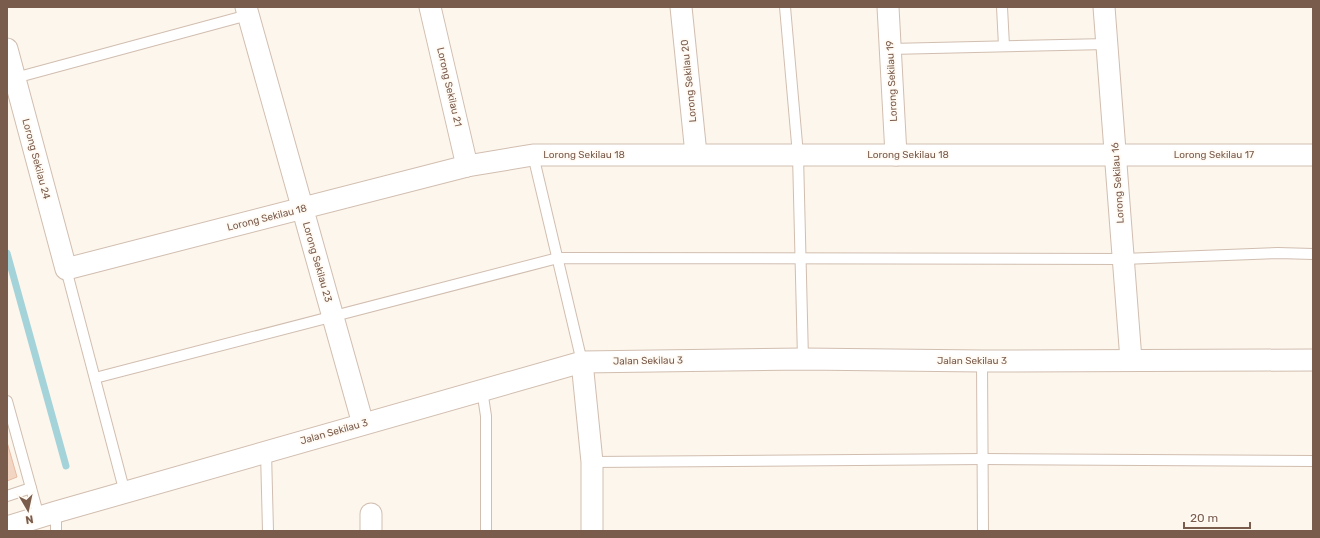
<svg xmlns="http://www.w3.org/2000/svg" width="1320" height="538" font-family="Rubik,sans-serif">
<style>
.lines{fill:none;stroke-linecap:round;stroke-linejoin:round}
.stream{stroke:#a5d3da;stroke-width:7}
.building{fill:#f3d5c3;stroke:#e6bba3}
.service-casing{stroke:#d1beb0;stroke-width:12}
.minor-casing{stroke:#d1beb0;stroke-width:23}
.service{stroke:#fff;stroke-width:10}
.minor{stroke:#fff;stroke-width:21}
.labels{text-anchor:middle;dominant-baseline:central;stroke-width:3.5;stroke-linejoin:round;paint-order:stroke}
.street-label{font-size:10px;fill:#7a5c4d;stroke:#fffaf3}
</style>
<rect width="100%" height="100%" fill="#fdf6ec"/>
<g class="lines">
<polyline class="stream" points="7,253 66,466"/>
</g>
<polygon class="building" points="7,442 17,477 7,481"/>
<g class="lines">
<defs>
<g id="service">
<polyline points="785,7 798,155 803,359"/>
<polyline points="1002,7 1004,46"/>
<polyline points="890,49 1107,44"/>
<polyline points="15,78 248,15"/>
<polyline points="533,155 582,362"/>
<polyline points="66,269 125,493"/>
<polyline points="982,361 983,531"/>
<polyline points="95,378 558,258 1123,259 1278,253 1313,254"/>
<polyline points="482,390 486,416 486,531"/>
<polyline points="7,401 39,517"/>
<polyline points="266,452 268,531"/>
<polyline points="592,462 984,459 1313,461"/>
<polyline points="7,496 31,488"/>
<polyline points="56,531 56,512"/>
</g>
<g id="minor">
<polyline points="246,7 363,424"/>
<polyline points="430,7 467,166"/>
<polyline points="681,7 696,154"/>
<polyline points="888,7 896,155"/>
<polyline points="1104,7 1131,360"/>
<polyline points="7,49 66,269 467,166 533,155 1313,155"/>
<polyline points="582,362 592,462 592,531"/>
<polyline points="371,514 371,531"/>
<polyline points="7,527 56,512 582,362 803,359 982,361 1313,360"/>
</g>
</defs>
<use href="#service" class="service-casing"/>
<use href="#minor" class="minor-casing"/>
<use href="#service" class="service"/>
<use href="#minor" class="minor"/>
</g>
<g class="labels">
<g class="street-label">
<text transform="translate(689 81) rotate(-96)">Lorong Sekilau 20</text>
<text transform="translate(892 81) rotate(-93)">Lorong Sekilau 19</text>
<text transform="translate(449 87) rotate(77)">Lorong Sekilau 21</text>
<text x="584" y="155">Lorong Sekilau 18</text>
<text x="908" y="155">Lorong Sekilau 18</text>
<text x="1214" y="155">Lorong Sekilau 17</text>
<text transform="translate(36 159) rotate(75)">Lorong Sekilau 24</text>
<text transform="translate(1118 183) rotate(-94)">Lorong Sekilau 16</text>
<text transform="translate(267 218) rotate(-14)">Lorong Sekilau 18</text>
<text transform="translate(317 262) rotate(74)">Lorong Sekilau 23</text>
<text transform="translate(648 361) rotate(-1)">Jalan Sekilau 3</text>
<text x="972" y="361">Jalan Sekilau 3</text>
<text transform="translate(334 432) rotate(-16)">Jalan Sekilau 3</text>
</g>
</g>
<rect width="1320" height="538" fill="none" stroke="#7a5c4d" stroke-width="16"/>
<g transform="translate(28 510) rotate(171)" stroke="#fffaf3" stroke-width="3" paint-order="stroke">
<path d="M0-3L7 15L0 10L-7 15Z" fill="#7a5c4d"/>
<text y="-6" font-size="11" font-weight="bold" text-anchor="middle" fill="#7a5c4d">N</text>
</g>
<path d="M1184 522v6h66v-6" fill="none" stroke="#7a5c4d" stroke-width="2"/>
<text x="1190" y="522" font-size="12" fill="#7a5c4d" stroke="#fffaf3" stroke-width="3" paint-order="stroke">20 m</text>
</svg>
